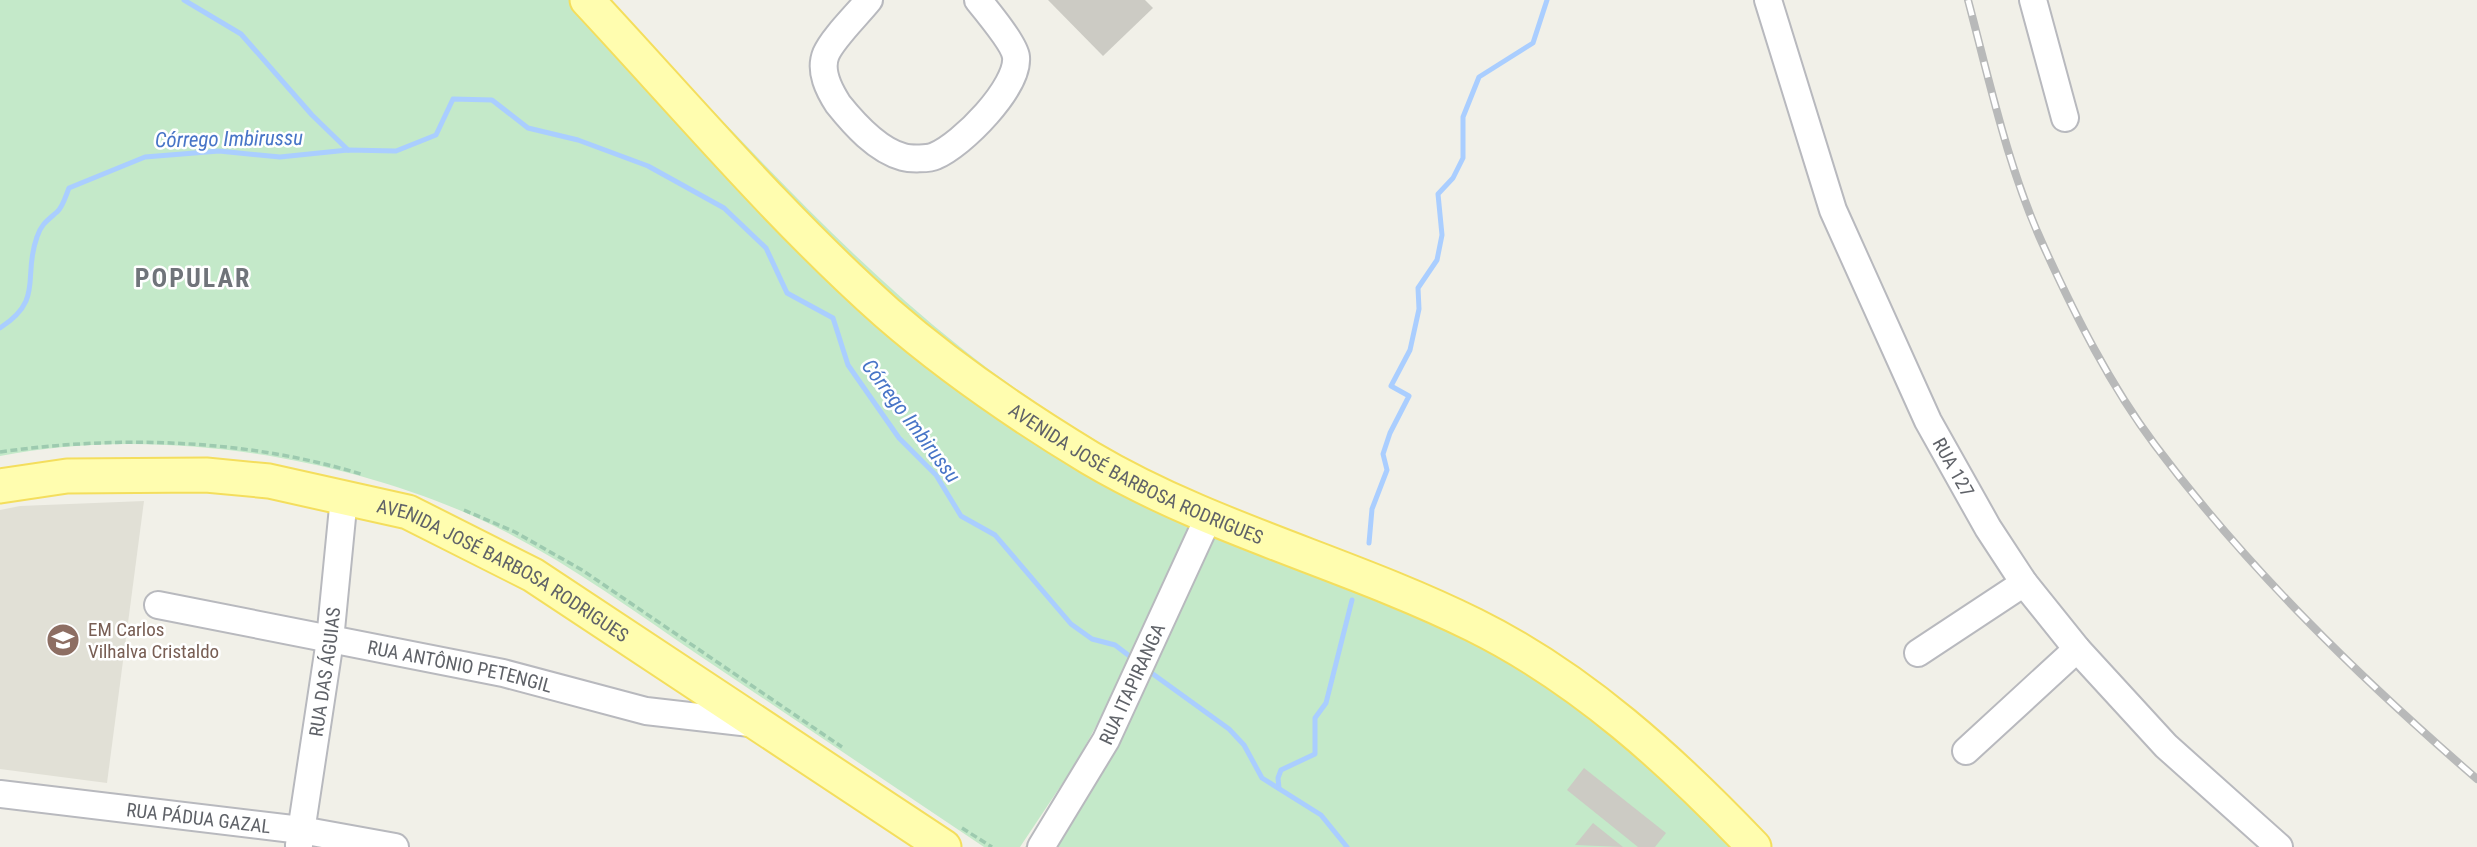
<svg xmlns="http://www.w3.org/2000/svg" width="2477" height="847" font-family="'Roboto Condensed',sans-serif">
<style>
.education{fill:#e1e0d6}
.green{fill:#c4e9c9}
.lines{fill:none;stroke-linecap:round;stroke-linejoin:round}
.stream{stroke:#aaceff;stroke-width:5}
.building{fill:#cccbc4}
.minor-casing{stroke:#b8b9be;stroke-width:30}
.major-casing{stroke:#f4de5d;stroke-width:37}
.path{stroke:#9dcaaf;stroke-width:3.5;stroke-dasharray:7 3.5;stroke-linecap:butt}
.minor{stroke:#fff;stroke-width:26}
.major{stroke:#fffdaf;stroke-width:33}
.rail-casing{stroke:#b8b9b9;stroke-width:8}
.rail{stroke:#fff;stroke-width:5;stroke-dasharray:16;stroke-linecap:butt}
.labels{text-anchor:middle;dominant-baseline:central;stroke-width:5;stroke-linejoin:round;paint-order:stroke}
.street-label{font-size:19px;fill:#5f6268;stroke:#fff}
.education-label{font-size:19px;fill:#785e54;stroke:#fff;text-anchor:start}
.water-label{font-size:21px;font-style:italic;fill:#4875c7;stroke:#fff}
.district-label{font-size:26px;font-weight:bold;letter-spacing:2px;fill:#70747a;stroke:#fff}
</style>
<rect width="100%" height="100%" fill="#f1f0e8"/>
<polygon class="education" points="144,501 107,783 0,769 0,510 20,506"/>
<g class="green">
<path d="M0 0H608C722 118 831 244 960 347 1035 407 1117 456 1203 498L1102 715 1076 763 1020 847H984C888 783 793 718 697 654 625 605 553 552 473 516 334 454 150 426 0 456Z"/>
<polygon points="1196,518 1473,638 1593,717 1738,847 1025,847 1069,782 1095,734"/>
</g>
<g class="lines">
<g class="stream">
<polyline points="184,0 241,34 312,115 348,150"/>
<path d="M0 328C45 299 22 277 37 237 41 224 48 220 57 212 63 207 66 195 69 188L145 157 219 151 280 157 348 150 396 151 436 135 453 99 492 100 528 128 578 140 648 166 724 208 766 248 787 293 833 318 848 365 899 438 936 475 961 516 995 535 1071 624 1092 639 1115 645 1136 661"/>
<polyline points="1369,543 1372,509 1387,470 1383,454 1390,433 1409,396 1391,386 1410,350 1419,309 1418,288 1437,260 1442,235 1438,194 1453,178 1463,158 1463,117 1479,77 1533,43 1547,0"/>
<polyline points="1146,669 1229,729 1244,745 1262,778 1321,815 1347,847"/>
<polyline points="1279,788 1278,778 1281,770 1315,754 1315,718 1326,703 1352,600"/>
</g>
</g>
<g class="building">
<polygon points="1048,0 1145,0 1153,8 1103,56"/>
<polygon points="1584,768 1666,833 1655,847 1638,847 1567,790"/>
<polygon points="1593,823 1623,847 1575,845"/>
</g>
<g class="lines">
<defs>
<g id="minor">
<path d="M869 0C857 15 833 38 826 54 819 71 829 90 838 104 854 124 877 150 903 157 910 159 929 159 935 156 962 145 1019 87 1016 57 1015 45 987 11 978 0"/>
<path id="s1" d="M1768 0 1833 210 1928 421 1988 528 2024 583 2077 649 2166 746 2279 847"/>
<polyline points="2033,0 2065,118"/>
<path id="s2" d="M158 605 503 673 646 711 759 724"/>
<polyline points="1918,653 2024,583"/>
<polyline points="1966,751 2077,649"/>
<path id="s3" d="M0 794 301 830 395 847"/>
<path id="s4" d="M299 845 330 640 344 497"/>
<path id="s5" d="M1041 847 1106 740 1210 514"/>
</g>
<g id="major">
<path id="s6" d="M587 0C685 105 779 217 887 313 949 367 1019 415 1090 458 1210 529 1349 563 1474 625 1581 678 1672 761 1754 847"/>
<path id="s7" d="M0 486 67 476 206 475 269 481 408 512 533 575 944 847"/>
</g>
</defs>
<use href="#minor" class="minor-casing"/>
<use href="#major" class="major-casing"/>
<g class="path">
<path d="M0 452C119 435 246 439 361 474"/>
<polyline points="464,510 515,532 582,570 842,747"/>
<polyline points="962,828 992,847"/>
</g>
<use href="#minor" class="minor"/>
<use href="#major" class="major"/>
<defs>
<path id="rail" d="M1968 0C1990 83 2008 169 2044 247 2075 315 2110 385 2155 445 2248 569 2360 678 2477 779"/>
</defs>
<use href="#rail" class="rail-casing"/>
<use href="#rail" class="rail"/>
</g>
<defs>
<symbol id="school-disc" viewBox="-11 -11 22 22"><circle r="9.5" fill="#8d6e63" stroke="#fff"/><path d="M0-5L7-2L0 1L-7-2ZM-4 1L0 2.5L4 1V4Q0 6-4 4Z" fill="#fff"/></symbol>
</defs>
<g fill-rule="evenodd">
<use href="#school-disc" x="44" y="621" width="38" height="38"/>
</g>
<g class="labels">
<g class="street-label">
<text stroke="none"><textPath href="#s1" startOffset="504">RUA 127</textPath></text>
<text stroke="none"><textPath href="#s6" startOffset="732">AVENIDA JOSÉ BARBOSA RODRIGUES</textPath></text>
<text stroke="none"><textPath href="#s7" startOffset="523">AVENIDA JOSÉ BARBOSA RODRIGUES</textPath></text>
<text stroke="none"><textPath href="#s2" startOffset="308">RUA ANTÔNIO PETENGIL</textPath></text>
<text stroke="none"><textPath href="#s4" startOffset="175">RUA DAS ÁGUIAS</textPath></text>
<text stroke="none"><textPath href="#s5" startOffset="187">RUA ITAPIRANGA</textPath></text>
<text stroke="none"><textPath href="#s3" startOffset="200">RUA PÁDUA GAZAL</textPath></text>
</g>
<g class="education-label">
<text x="88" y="629">EM Carlos<tspan x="88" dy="22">Vilhalva Cristaldo</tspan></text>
</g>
<g class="water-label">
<text transform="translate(229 139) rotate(-1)">Córrego Imbirussu</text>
<text transform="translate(911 421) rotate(53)">Córrego Imbirussu</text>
</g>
<g class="district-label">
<text x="193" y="278">POPULAR</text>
</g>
</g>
</svg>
